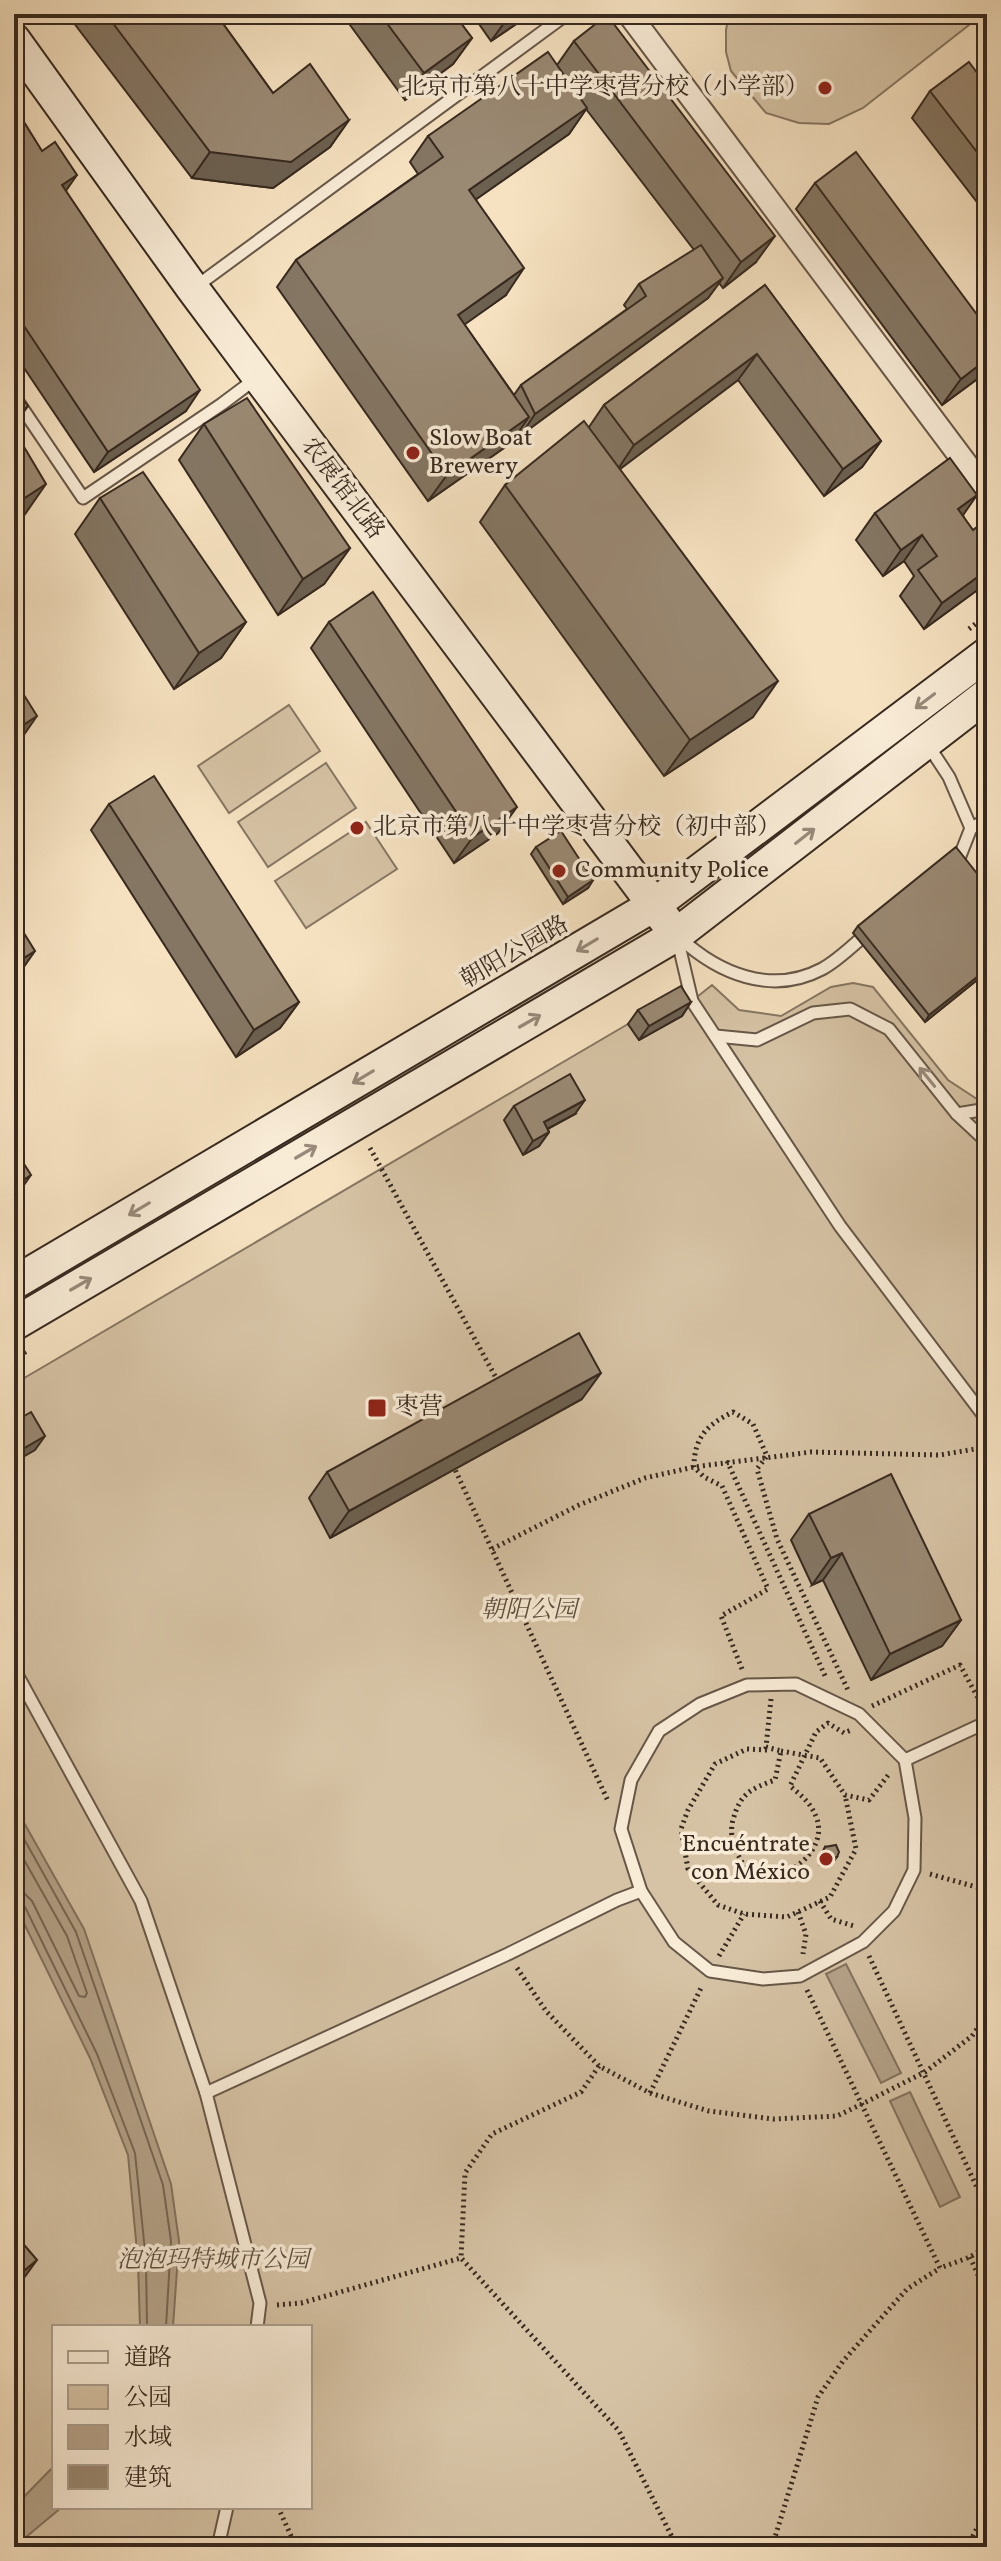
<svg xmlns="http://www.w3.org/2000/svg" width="1001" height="2561" font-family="Vollkorn,'Noto Serif SC',serif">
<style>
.green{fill:#d6c3a5;stroke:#867662;stroke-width:2;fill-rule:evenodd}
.water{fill:#b5a38a;stroke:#83725f;stroke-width:2}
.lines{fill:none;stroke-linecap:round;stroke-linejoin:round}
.shore{stroke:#766654;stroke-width:2}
.lane-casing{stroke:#675748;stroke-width:15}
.street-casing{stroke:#675748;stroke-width:26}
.secondary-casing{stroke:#37291f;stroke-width:36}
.path{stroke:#37291f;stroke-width:5;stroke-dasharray:2 4;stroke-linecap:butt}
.lane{stroke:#f9ecd7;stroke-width:11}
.street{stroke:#f9ecd7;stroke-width:22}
.secondary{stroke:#f9ecd7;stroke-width:32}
.wall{fill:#847663;stroke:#37291f;stroke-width:2;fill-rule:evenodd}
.shaded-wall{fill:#6c6050;stroke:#37291f;stroke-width:2}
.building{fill:#9a8973;stroke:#37291f;stroke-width:2}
.oneway{stroke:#988a7b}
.poi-dot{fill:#8f2418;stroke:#f9ecd7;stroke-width:3}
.labels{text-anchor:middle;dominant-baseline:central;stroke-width:7;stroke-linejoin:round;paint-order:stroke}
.poi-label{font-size:24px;fill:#37291f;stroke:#f9ecd7;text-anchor:start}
.street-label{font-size:24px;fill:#37291f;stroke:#f9ecd7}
.park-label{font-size:24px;font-style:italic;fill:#5f5040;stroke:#f9ecd7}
</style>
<rect width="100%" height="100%" fill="#f6e2c1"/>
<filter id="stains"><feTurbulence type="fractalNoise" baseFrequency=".0025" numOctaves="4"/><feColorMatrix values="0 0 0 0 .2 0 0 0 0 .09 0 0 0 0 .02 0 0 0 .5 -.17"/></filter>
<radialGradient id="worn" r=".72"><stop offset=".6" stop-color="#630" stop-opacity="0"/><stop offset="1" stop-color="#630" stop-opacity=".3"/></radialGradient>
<g class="green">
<polygon points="729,14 978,14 969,25 863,108 829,124 799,123 766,113 731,71 726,52 726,30"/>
<polygon points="289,705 320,751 229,813 198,766"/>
<polygon points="326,763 356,808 268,867 238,822"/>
<polygon points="366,822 397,869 306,928 275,881"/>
<path d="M853 983 873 987 948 1080 977 1099 987 1091V2547H14V1384L628 1024 639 1040 681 1016 692 1001 712 985 739 1010 781 1016 831 987ZM54 2327H310V2507H54Z"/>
</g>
<g class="water">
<polygon points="14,1805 84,1929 171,2184 179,2241 173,2327 140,2327 138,2262 128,2155 90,2058 14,1903"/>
<polygon points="846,1964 901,2073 881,2083 826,1974"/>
<polygon points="910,2092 960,2197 940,2207 890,2101"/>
<polygon points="54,2466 54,2507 62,2507 14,2547 14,2507"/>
</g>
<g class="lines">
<g class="shore">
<polyline points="14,1821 76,1932 163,2185 171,2241 166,2327"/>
<polyline points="14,1842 67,1936 87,1993 85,1997 79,1996 32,1901 25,1894 14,1892"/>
<polyline points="14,1902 21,1903 25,1907 97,2054 135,2153 146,2261 147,2327"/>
</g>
<defs>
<g id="lane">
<polyline points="194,288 567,14"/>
<polyline points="14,396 83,498 222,404 258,377"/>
<polyline points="928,745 949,777 971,828 958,861 953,865"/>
<polyline points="971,828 987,820"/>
<polyline points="677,937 692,1001 840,1226 987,1420"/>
<path d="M680 938C718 973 771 996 822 969 839 960 855 943 871 930"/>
<polyline points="716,1036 757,1040 813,1013 850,1009 889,1029 957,1114 987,1109"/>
<polyline points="957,1114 987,1142"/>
<polyline points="14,1669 141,1901 206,2093 260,2303 257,2327"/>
<polygon points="796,1684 859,1714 905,1760 915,1818 914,1870 894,1911 863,1942 800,1976 763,1979 710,1971 674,1942 641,1891 621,1829 631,1780 659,1731 700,1704 747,1685"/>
<polyline points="905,1760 987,1722"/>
<polyline points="206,2093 508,1954 617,1900 641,1891"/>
<polyline points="218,2547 227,2507"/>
</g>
<polyline id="street" points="629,14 987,492"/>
<g id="secondary">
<polyline points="14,40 193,289 666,921"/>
<polyline points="14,1283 654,905 987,654"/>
<polyline points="14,1324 676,935 987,695"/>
</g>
</defs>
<use href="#lane" class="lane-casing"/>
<use href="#street" class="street-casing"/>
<use href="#secondary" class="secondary-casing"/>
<g class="path">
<polyline points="969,629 987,615"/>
<polyline points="370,1148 500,1385"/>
<polyline points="14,1359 27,1351"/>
<polyline points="727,1461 826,1678"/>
<polyline points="453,1465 608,1801"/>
<polyline points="492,1549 579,1505 645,1478 694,1467 811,1452 940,1455 987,1447"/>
<path d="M742 1669 721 1616 768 1589 722 1486 704 1477 694 1467C694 1437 708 1424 733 1412L753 1424 767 1456 757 1469 777 1539 848 1690"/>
<path d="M771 1699 766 1747 781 1751 775 1780C750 1789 740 1794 733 1820 730 1830 732 1847 738 1855 741 1860 744 1867 749 1870 780 1888 828 1854 817 1819 812 1804 801 1795 790 1786L816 1732 828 1723 844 1733 851 1730"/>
<polyline points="872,1706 960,1665 983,1707"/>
<polyline points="767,1750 747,1749 715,1764 688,1810 681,1829 688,1869 718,1905 744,1914 787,1917 830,1897 856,1849 845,1795"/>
<polyline points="781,1751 820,1758 845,1795 869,1800 889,1774"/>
<polyline points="930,1874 987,1890"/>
<polyline points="820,1901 831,1919 854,1926"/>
<polyline points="798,1912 806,1934 803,1954"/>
<polyline points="719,1956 744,1914"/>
<polyline points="869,1956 987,2209"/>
<polyline points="517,1968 546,2011 599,2066 650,2093 709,2111 773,2119 837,2116 862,2104 925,2072 972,2036 987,2015"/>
<polyline points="807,1990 940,2268 970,2257 987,2246"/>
<polyline points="599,2066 581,2092 492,2134 465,2173 461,2258 619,2431 677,2547"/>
<polyline points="650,2093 702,1986"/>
<polyline points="970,2257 987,2295"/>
<polyline points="277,2305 301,2303 461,2258"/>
<polyline points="278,2507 296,2547"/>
<polyline points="772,2547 818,2397 843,2361 907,2289 940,2268"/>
<polyline points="967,2547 987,2509"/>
</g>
<use href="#lane" class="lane"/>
<use href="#street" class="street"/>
<use href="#secondary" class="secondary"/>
</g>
<g class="wall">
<polygon points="67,14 216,14 273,93 349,120 330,147 273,188 192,178"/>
<polygon points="342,14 454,14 472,38 453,64 405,100"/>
<polygon points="472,14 531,14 491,41"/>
<path d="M574 41 756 262 723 288 719 283 708 298 521 435 519 431 511 443 428 501 277 287 296 260 418 174 410 162 428 136 557 65ZM586 109 694 250 639 284 624 305 627 309 521 385 514 395 464 324 506 295 476 199 569 134Z"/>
<polygon points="987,86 987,215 912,118 930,91"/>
<polygon points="14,106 66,191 186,411 94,472 14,353"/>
<polygon points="815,183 987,359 987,370 984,374 942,405 796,209"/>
<polygon points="765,285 881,441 862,467 824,496 738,380 620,469 753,717 664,776 480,522 505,485 589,427 604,405"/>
<polygon points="204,424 350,548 324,584 278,615 179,460"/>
<polygon points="100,498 246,622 221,658 174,689 75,534"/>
<polygon points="875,513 963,515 987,583 924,629 900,596 914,576 904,561 883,576 856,540"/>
<polygon points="329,622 498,833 454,863 311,648"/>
<polygon points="109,804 299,1002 280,1028 236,1057 91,830"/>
<polygon points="536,847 593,880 588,888 563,904 531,854"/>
<polygon points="858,926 987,972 925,1022 853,933"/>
<polygon points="691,1002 682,1016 639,1040 628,1024 638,1010"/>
<polygon points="514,1106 575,1114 548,1129 549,1132 539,1146 523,1155 504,1120"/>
<polygon points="582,1399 330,1538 309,1498 327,1472"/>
<polygon points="809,1514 961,1620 942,1646 871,1680 823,1580 812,1585 791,1540"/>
<polygon points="825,1847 832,1864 825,1866 820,1865 818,1860"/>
</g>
<g class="shaded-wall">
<polygon points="511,14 531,14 491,41 510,15"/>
<polygon points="472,38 453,64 405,100 424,73"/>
<polygon points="587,108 569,134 451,217 469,190"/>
<polygon points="349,120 330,147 273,188 192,178 210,152"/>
<polygon points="77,175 63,195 62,185"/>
<polygon points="775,236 756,262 723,288 741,262"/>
<polygon points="524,268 506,295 440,342 458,315"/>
<polygon points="723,278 708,298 521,435 535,414"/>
<polygon points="757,354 738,380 616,472 634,445"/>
<polygon points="987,359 987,370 984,374 942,405 961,379"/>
<polygon points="200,390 186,411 94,472 108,452"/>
<polygon points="28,406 14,426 14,419"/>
<polygon points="529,417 511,443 428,501 447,475"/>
<polygon points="881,441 862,467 824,496 843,469"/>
<polygon points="46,484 21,520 14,524 14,505"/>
<polygon points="977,495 959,521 958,509"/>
<polygon points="922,535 904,561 883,576 901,550"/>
<polygon points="350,548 324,584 278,615 303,579"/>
<polygon points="987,570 987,583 924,629 942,603"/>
<polygon points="246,622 221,658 174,689 199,653"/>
<polygon points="778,681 753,717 664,776 690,740"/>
<polygon points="37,716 14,749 14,731"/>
<polygon points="517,807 498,833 454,863 473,837"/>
<polygon points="593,880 588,888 563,904 568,897"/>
<polygon points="35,951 14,981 14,964"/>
<polygon points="987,969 987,972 925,1022 929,1015"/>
<polygon points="299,1002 280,1028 236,1057 254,1030"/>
<polygon points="691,1002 682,1016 639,1040 649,1026"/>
<polygon points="585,1100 575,1114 534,1136 544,1122"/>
<polygon points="549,1132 539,1146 523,1155 533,1141"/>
<polygon points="31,1175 14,1199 14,1186"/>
<polygon points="601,1373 582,1399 330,1538 349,1511"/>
<polygon points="45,1436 35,1450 14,1462 14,1454"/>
<polygon points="842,1553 823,1580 812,1585 831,1558"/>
<polygon points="961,1620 942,1646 871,1680 890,1654"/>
<polygon points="837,1857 832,1864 825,1866 820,1865 825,1858"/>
<polygon points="37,2260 18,2286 14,2290 14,2279"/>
</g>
<g class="building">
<polygon points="106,14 216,14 273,93 310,64 349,120 291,162 210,152"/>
<polygon points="380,14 454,14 472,38 424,73"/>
<polygon points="607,15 775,236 741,262 574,41"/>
<polygon points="548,52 587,108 469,190 524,268 458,315 529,417 447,475 296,260 443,157 428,136"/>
<polygon points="969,62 987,86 987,165 930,91"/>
<polygon points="14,106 42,151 55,142 77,175 62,185 200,390 108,452 14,311"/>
<polygon points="856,152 987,328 987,359 961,379 815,183"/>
<polygon points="701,245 723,278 535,414 521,385 646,296 639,284"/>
<polygon points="765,285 881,441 843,469 757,354 634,445 604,405"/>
<polygon points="14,387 28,406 14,419"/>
<polygon points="247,398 350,548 303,579 204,424"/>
<polygon points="584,421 778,681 690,740 505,485"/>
<polygon points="14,430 46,484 14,505"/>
<polygon points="950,458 977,495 958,509 973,530 987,519 987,570 942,603 918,570 937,556 922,535 901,550 875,513"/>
<polygon points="143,472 246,622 199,653 100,498"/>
<polygon points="373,592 517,807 473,837 329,622"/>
<polygon points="14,679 37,716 14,731"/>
<polygon points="154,776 299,1002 254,1030 109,804"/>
<polygon points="561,831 593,880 568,897 536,847"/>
<polygon points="956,847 987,886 987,969 929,1015 858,926"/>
<polygon points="14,917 35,951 14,964"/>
<polygon points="681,986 691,1002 649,1026 638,1010"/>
<polygon points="570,1074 585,1100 544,1122 549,1132 533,1141 514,1106"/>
<polygon points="14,1148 31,1175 14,1186"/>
<polygon points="579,1333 601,1373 349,1511 327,1472"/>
<polygon points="31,1412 45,1436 14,1454 14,1422"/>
<polygon points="891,1474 961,1620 890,1654 842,1553 831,1558 809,1514"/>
<polygon points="836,1845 839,1852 837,1857 830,1859 825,1858 823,1853 825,1847"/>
<polygon points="14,2233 37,2260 14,2279"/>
</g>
<defs><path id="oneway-shaft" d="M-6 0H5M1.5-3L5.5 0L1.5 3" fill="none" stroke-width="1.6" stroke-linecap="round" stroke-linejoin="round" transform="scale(2)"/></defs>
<g class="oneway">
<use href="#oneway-shaft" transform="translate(925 701) rotate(143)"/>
<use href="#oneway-shaft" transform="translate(805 836) rotate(-38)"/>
<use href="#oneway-shaft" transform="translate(587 945) rotate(149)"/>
<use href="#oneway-shaft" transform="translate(530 1021) rotate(-30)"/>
<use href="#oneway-shaft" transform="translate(363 1077) rotate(149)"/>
<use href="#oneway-shaft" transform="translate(927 1077) rotate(-129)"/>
<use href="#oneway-shaft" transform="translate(306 1152) rotate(-30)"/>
<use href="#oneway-shaft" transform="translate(139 1209) rotate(149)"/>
<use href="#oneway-shaft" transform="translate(81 1284) rotate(-30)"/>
</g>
<g class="poi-dot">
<circle cx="825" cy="88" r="8"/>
<circle cx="413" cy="453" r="8"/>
<circle cx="357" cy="828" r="8"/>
<circle cx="559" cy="871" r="8"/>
<rect x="367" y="1398" width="20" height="20" rx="4"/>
<circle cx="826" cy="1859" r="8"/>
</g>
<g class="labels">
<g class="poi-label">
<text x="809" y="88" text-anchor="end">北京市第八十中学枣营分校（小学部）</text>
<text x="429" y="439">Slow Boat<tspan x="429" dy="28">Brewery</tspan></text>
<text x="373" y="828">北京市第八十中学枣营分校（初中部）</text>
<text x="575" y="871">Community Police</text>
<text x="395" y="1408">枣营</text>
<text x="810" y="1845" text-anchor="end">Encuéntrate<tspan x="810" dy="28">con México</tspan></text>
</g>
<g class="street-label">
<text transform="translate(342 489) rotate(53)">农展馆北路</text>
<text transform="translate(515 953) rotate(-30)">朝阳公园路</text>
</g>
<g class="park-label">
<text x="529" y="1611">朝阳公园</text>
<text x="213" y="2261">泡泡玛特城市公园</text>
</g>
</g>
<rect width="1001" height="2561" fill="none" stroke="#f6e2c1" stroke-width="48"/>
<rect x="16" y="16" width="969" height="2529" fill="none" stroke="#37291f" stroke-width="4"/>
<rect x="24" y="24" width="953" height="2513" fill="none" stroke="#37291f" stroke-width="2"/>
<rect x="52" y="2325" width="260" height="184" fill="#f9ecd7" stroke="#ab9e8d" stroke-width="2"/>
<rect x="68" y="2351" width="40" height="12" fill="#f9ecd7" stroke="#ab9e8d" stroke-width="2"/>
<text x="124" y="2365" font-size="24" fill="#37291f">道路</text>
<rect x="68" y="2385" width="40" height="24" fill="#d6c3a5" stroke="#ab9e8d" stroke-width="2"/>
<text x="124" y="2405" font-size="24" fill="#37291f">公园</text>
<rect x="68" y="2425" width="40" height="24" fill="#b5a38a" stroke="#ab9e8d" stroke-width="2"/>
<text x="124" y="2445" font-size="24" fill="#37291f">水域</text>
<rect x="68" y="2465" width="40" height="24" fill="#9a8973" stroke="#ab9e8d" stroke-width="2"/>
<text x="124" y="2485" font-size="24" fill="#37291f">建筑</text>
<rect width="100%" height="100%" filter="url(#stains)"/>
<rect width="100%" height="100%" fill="url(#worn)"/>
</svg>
